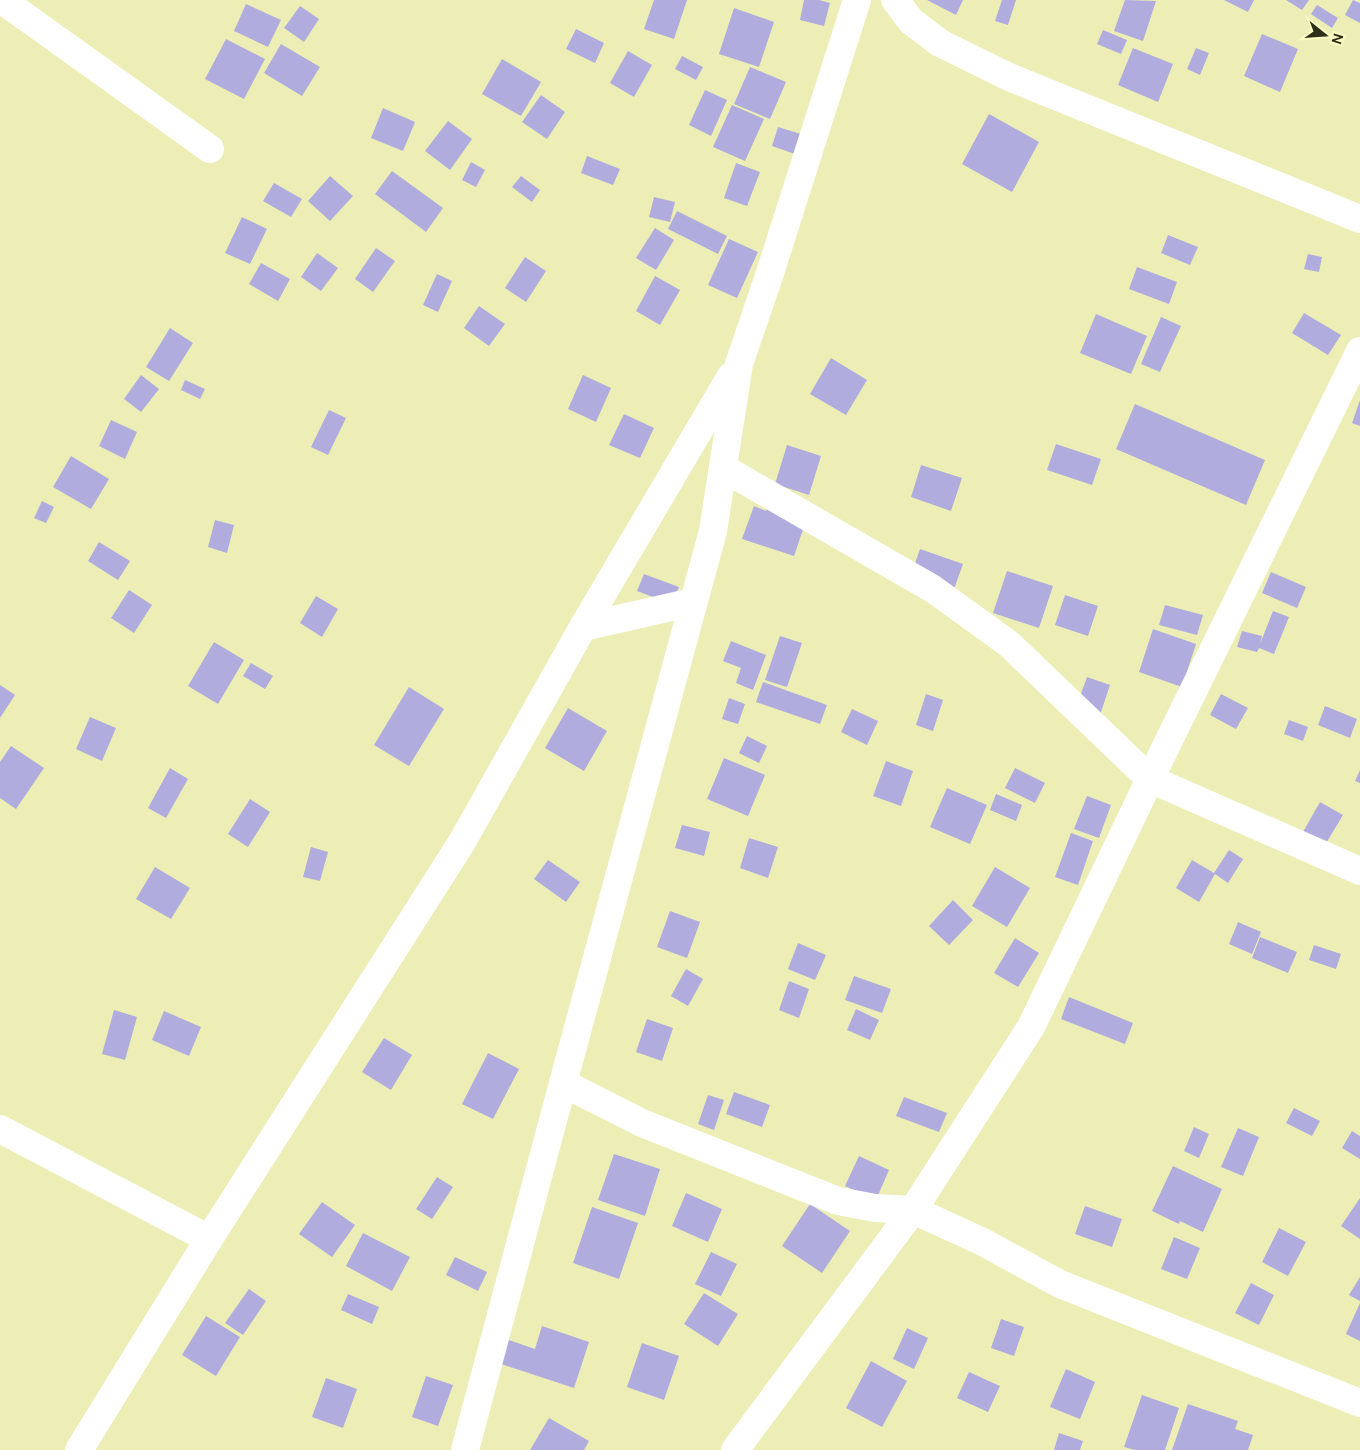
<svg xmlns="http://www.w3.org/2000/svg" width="1360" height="1450" font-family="'DM Sans',sans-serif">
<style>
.building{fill:#b1acde}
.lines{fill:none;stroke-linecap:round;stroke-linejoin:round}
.minor{stroke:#fff;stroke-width:28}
</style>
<rect width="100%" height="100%" fill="#eceeb6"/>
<g class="building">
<polygon points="654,0 687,0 674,39 644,29"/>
<polygon points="804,0 819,0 830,3 824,26 800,20"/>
<polygon points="927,0 963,0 956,15"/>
<polygon points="1002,0 1016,0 1008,25 995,21"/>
<polygon points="1125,0 1156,1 1143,41 1114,31"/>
<polygon points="1224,0 1254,0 1248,12"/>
<polygon points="1286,0 1309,0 1302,10"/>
<polygon points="1353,0 1360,3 1360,23 1345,15"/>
<polygon points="246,4 281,20 268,47 234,31"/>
<polygon points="1317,5 1338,18 1332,28 1311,14"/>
<polygon points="300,6 319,19 304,42 284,28"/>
<polygon points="734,8 774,22 759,67 719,54"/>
<polygon points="576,29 604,43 595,63 566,49"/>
<polygon points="1103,30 1127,40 1121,54 1097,44"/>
<polygon points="1262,34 1298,49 1280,92 1244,76"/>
<polygon points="226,39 265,59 244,99 205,79"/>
<polygon points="281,44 320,67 302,96 264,73"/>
<polygon points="1133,48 1173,64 1158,102 1118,85"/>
<polygon points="1196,48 1209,53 1200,75 1187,69"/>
<polygon points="628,51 652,65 634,97 610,83"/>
<polygon points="682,56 703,67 696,80 675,69"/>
<polygon points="502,59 541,82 521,116 482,94"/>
<polygon points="750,67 786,82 770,119 734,104"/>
<polygon points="705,90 727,100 711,136 689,125"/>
<polygon points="541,95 565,112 547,139 522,122"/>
<polygon points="732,105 764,119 745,161 713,147"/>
<polygon points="383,108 415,122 403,151 371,138"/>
<polygon points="989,114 1039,142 1012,192 962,164"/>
<polygon points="448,121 472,139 450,170 425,151"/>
<polygon points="778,127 801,134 795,154 772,146"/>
<polygon points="587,156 620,169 613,185 581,173"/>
<polygon points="471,162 485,170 476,187 462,180"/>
<polygon points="736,163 760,172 747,206 724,198"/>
<polygon points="392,171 443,208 426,232 375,194"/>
<polygon points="330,176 353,196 330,221 308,201"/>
<polygon points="521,176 540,190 532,202 512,187"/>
<polygon points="274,183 302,199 291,217 263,201"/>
<polygon points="654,197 675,202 670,222 649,217"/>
<polygon points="677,211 727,236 718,254 668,229"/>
<polygon points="242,217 267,229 250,264 225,253"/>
<polygon points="655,228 674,240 656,270 636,258"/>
<polygon points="1168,235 1198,247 1190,265 1161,253"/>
<polygon points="729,239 758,252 737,298 708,285"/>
<polygon points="376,248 395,261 373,292 355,279"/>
<polygon points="317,253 338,268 321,291 301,277"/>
<polygon points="1308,254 1322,257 1319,272 1304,269"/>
<polygon points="525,257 546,271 526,302 505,288"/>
<polygon points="261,263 290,279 278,301 249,284"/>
<polygon points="1137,267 1177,282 1169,304 1129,289"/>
<polygon points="437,274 452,281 438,312 423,305"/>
<polygon points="655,276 680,290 660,325 636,311"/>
<polygon points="479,306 505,324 489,346 464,328"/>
<polygon points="1304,313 1341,335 1328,355 1292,333"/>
<polygon points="1096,314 1147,336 1131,374 1080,353"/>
<polygon points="1161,317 1181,326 1160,372 1141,364"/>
<polygon points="170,328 193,343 169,381 146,367"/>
<polygon points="831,358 867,380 846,415 810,394"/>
<polygon points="141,375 159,389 141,412 124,399"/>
<polygon points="583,375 611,388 596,422 568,409"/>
<polygon points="185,380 205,389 200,399 181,390"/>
<polygon points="1360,400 1360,426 1352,423"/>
<polygon points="1135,404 1265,460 1246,505 1116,449"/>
<polygon points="329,410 346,418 328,455 311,447"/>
<polygon points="624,414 654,428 640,458 609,445"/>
<polygon points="111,420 137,432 125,459 99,446"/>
<polygon points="1056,444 1101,459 1092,485 1047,470"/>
<polygon points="787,445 821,456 809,495 775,484"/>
<polygon points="71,456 109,479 91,509 53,487"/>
<polygon points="921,465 962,478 951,511 911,497"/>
<polygon points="771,496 810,509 794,556 742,539 754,506 766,511"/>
<polygon points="42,501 54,507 46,523 34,518"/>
<polygon points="215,520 234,525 227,553 208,547"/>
<polygon points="99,542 130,561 118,580 88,561"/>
<polygon points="920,549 963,564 954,589 911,575"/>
<polygon points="1007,571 1053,586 1039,628 993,613"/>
<polygon points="1271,572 1306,587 1297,608 1262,593"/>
<polygon points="644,574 679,587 672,604 637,591"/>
<polygon points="129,590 152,605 134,633 111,618"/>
<polygon points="1065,595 1098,606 1088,636 1055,625"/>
<polygon points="316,596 338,609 322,637 300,623"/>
<polygon points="1165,605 1203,615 1197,635 1159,625"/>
<polygon points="1273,611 1289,617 1274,654 1259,648 1257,652 1237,647 1242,631 1262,636 1260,644"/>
<polygon points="1153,629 1196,644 1182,687 1139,672"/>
<polygon points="780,636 802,643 787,687 765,680"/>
<polygon points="731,641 766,655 753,690 736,683 741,668 723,661"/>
<polygon points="214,642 244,660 218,704 188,686"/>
<polygon points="251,663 273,676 265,689 243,676"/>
<polygon points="1087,677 1110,685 1099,718 1075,710"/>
<polygon points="763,682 827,705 820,724 756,702"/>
<polygon points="0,685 15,695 0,718"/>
<polygon points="409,687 444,709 409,766 374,745"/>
<polygon points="926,694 943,700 933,731 916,725"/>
<polygon points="1221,694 1248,708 1236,729 1210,715"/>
<polygon points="729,698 745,704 738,724 722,719"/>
<polygon points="1325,706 1357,719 1350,738 1318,725"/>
<polygon points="568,708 607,731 584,771 545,748"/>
<polygon points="852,709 878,721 867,745 841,732"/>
<polygon points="90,717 116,728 102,761 76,749"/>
<polygon points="1289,720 1308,727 1303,741 1284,734"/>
<polygon points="747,736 767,746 759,763 739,753"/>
<polygon points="11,746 44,768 16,809 0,798 0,762"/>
<polygon points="724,758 765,775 748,816 707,799"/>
<polygon points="886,761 913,771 901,806 873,796"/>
<polygon points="170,768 188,779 166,818 148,808"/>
<polygon points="1015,768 1045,783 1035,803 1005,788"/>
<polygon points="1360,770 1360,783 1355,781"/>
<polygon points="947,788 987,805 970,844 930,827"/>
<polygon points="996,794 1022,805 1016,821 990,810"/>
<polygon points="1087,796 1111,805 1099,838 1074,829"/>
<polygon points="250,799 270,812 248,847 228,834"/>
<polygon points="1320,802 1343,815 1325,845 1303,832"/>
<polygon points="682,825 710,832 704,856 675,848"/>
<polygon points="1071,833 1093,841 1078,885 1055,877"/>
<polygon points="749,838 778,847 768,878 740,868"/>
<polygon points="311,847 328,852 320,881 303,877"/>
<polygon points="1229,850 1243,859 1228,883 1215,874 1199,902 1176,888 1192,860 1214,873"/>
<polygon points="548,860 580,882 566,902 534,879"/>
<polygon points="155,867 190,888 171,919 136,899"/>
<polygon points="995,867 1030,888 1007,927 972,906"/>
<polygon points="953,900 973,920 949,945 929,926"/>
<polygon points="670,911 700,922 687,958 657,947"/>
<polygon points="1238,922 1261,932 1252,954 1229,944"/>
<polygon points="1260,937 1297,952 1288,973 1252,958"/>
<polygon points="1015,938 1039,953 1018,987 994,973"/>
<polygon points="798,943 826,955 815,980 788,969"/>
<polygon points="1314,945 1341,954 1336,969 1309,960"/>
<polygon points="686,969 703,979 688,1006 671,996"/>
<polygon points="854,976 891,989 882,1013 845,1000"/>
<polygon points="789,981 809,989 799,1018 779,1010"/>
<polygon points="1069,997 1133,1023 1125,1044 1061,1019"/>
<polygon points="856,1009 879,1020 870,1040 847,1030"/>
<polygon points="114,1010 137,1017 125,1060 102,1054"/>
<polygon points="164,1011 201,1027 189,1056 152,1040"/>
<polygon points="647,1019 673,1028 662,1061 636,1052"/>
<polygon points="384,1038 412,1055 391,1090 362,1072"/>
<polygon points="488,1053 519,1069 493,1119 462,1104"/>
<polygon points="734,1092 770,1105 762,1127 726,1114"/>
<polygon points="708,1095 724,1100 714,1130 698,1124"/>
<polygon points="904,1097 947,1113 939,1132 896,1116"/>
<polygon points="1294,1108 1320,1121 1312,1136 1286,1123"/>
<polygon points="1194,1127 1209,1134 1199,1158 1184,1151"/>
<polygon points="1238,1128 1259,1137 1243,1176 1221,1167"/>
<polygon points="1352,1131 1360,1136 1360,1159 1342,1148"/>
<polygon points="614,1154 660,1169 645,1216 598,1200"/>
<polygon points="859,1156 889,1170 876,1200 845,1186"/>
<polygon points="1173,1166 1222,1189 1203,1232 1180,1221 1179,1224 1152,1211"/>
<polygon points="437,1177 453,1187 432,1219 416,1209"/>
<polygon points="686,1193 722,1209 708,1242 672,1226"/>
<polygon points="1360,1198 1360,1239 1341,1226"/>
<polygon points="322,1202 355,1225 332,1257 299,1234"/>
<polygon points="810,1204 850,1231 822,1273 782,1246"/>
<polygon points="1085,1206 1122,1219 1112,1247 1075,1234"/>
<polygon points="592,1207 638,1223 619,1279 573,1263"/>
<polygon points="1279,1228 1306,1242 1288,1276 1262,1262"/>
<polygon points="363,1233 410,1257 392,1291 346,1266"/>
<polygon points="1174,1237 1200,1248 1187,1279 1161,1269"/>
<polygon points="711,1252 737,1264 721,1296 695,1284"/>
<polygon points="455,1257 487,1272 478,1291 446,1275"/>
<polygon points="1360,1277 1360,1301 1349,1295"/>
<polygon points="1251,1283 1274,1295 1259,1325 1235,1313"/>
<polygon points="249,1289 266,1301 243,1335 225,1323"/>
<polygon points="704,1293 738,1314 718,1346 684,1324"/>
<polygon points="348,1294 379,1307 372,1324 341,1310"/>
<polygon points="1360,1303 1360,1341 1346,1334"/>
<polygon points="206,1316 240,1337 216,1376 182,1355"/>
<polygon points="1001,1319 1024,1327 1014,1356 991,1348"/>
<polygon points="542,1326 589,1342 574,1388 495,1362 503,1338 535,1349"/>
<polygon points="907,1328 928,1338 914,1369 893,1359"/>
<polygon points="642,1343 679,1356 664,1400 627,1387"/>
<polygon points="871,1361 907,1381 882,1427 846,1408"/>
<polygon points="1066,1369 1095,1382 1080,1419 1050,1407"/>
<polygon points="969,1372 1000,1386 988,1412 957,1398"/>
<polygon points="426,1376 453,1385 438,1426 412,1417"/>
<polygon points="326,1378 357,1389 343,1428 312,1417"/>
<polygon points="1142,1395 1179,1408 1165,1450 1135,1450 1124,1447"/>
<polygon points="1188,1404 1238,1421 1235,1429 1253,1435 1248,1450 1172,1450"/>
<polygon points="549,1418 589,1441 584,1450 530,1450"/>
<polygon points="1059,1433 1083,1441 1080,1450 1054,1450"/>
</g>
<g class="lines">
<g class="minor">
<polyline points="2,0 210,149"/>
<polyline points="895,0 911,21 940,43 1009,77 1360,219"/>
<polyline points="723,468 933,589 1009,644 1150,779 1360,871"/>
<polyline points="583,627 693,602"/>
<polyline points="563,1083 642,1123 838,1201 875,1208 913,1210 981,1241 1060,1284 1360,1403"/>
<polyline points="0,1129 209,1239"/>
<polyline points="79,1450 209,1239 462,842 583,627 731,376"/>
<polyline points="465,1450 563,1083 713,531 739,364 770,273 857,0"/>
<polyline points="735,1450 913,1210 1031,1027 1150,779 1360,351"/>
</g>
</g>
<g transform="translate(1325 35) rotate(107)" stroke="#f9fbc3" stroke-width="4" paint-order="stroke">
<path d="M0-4L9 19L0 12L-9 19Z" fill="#2e2e19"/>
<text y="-8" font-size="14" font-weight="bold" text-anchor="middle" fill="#2e2e19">N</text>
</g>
</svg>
